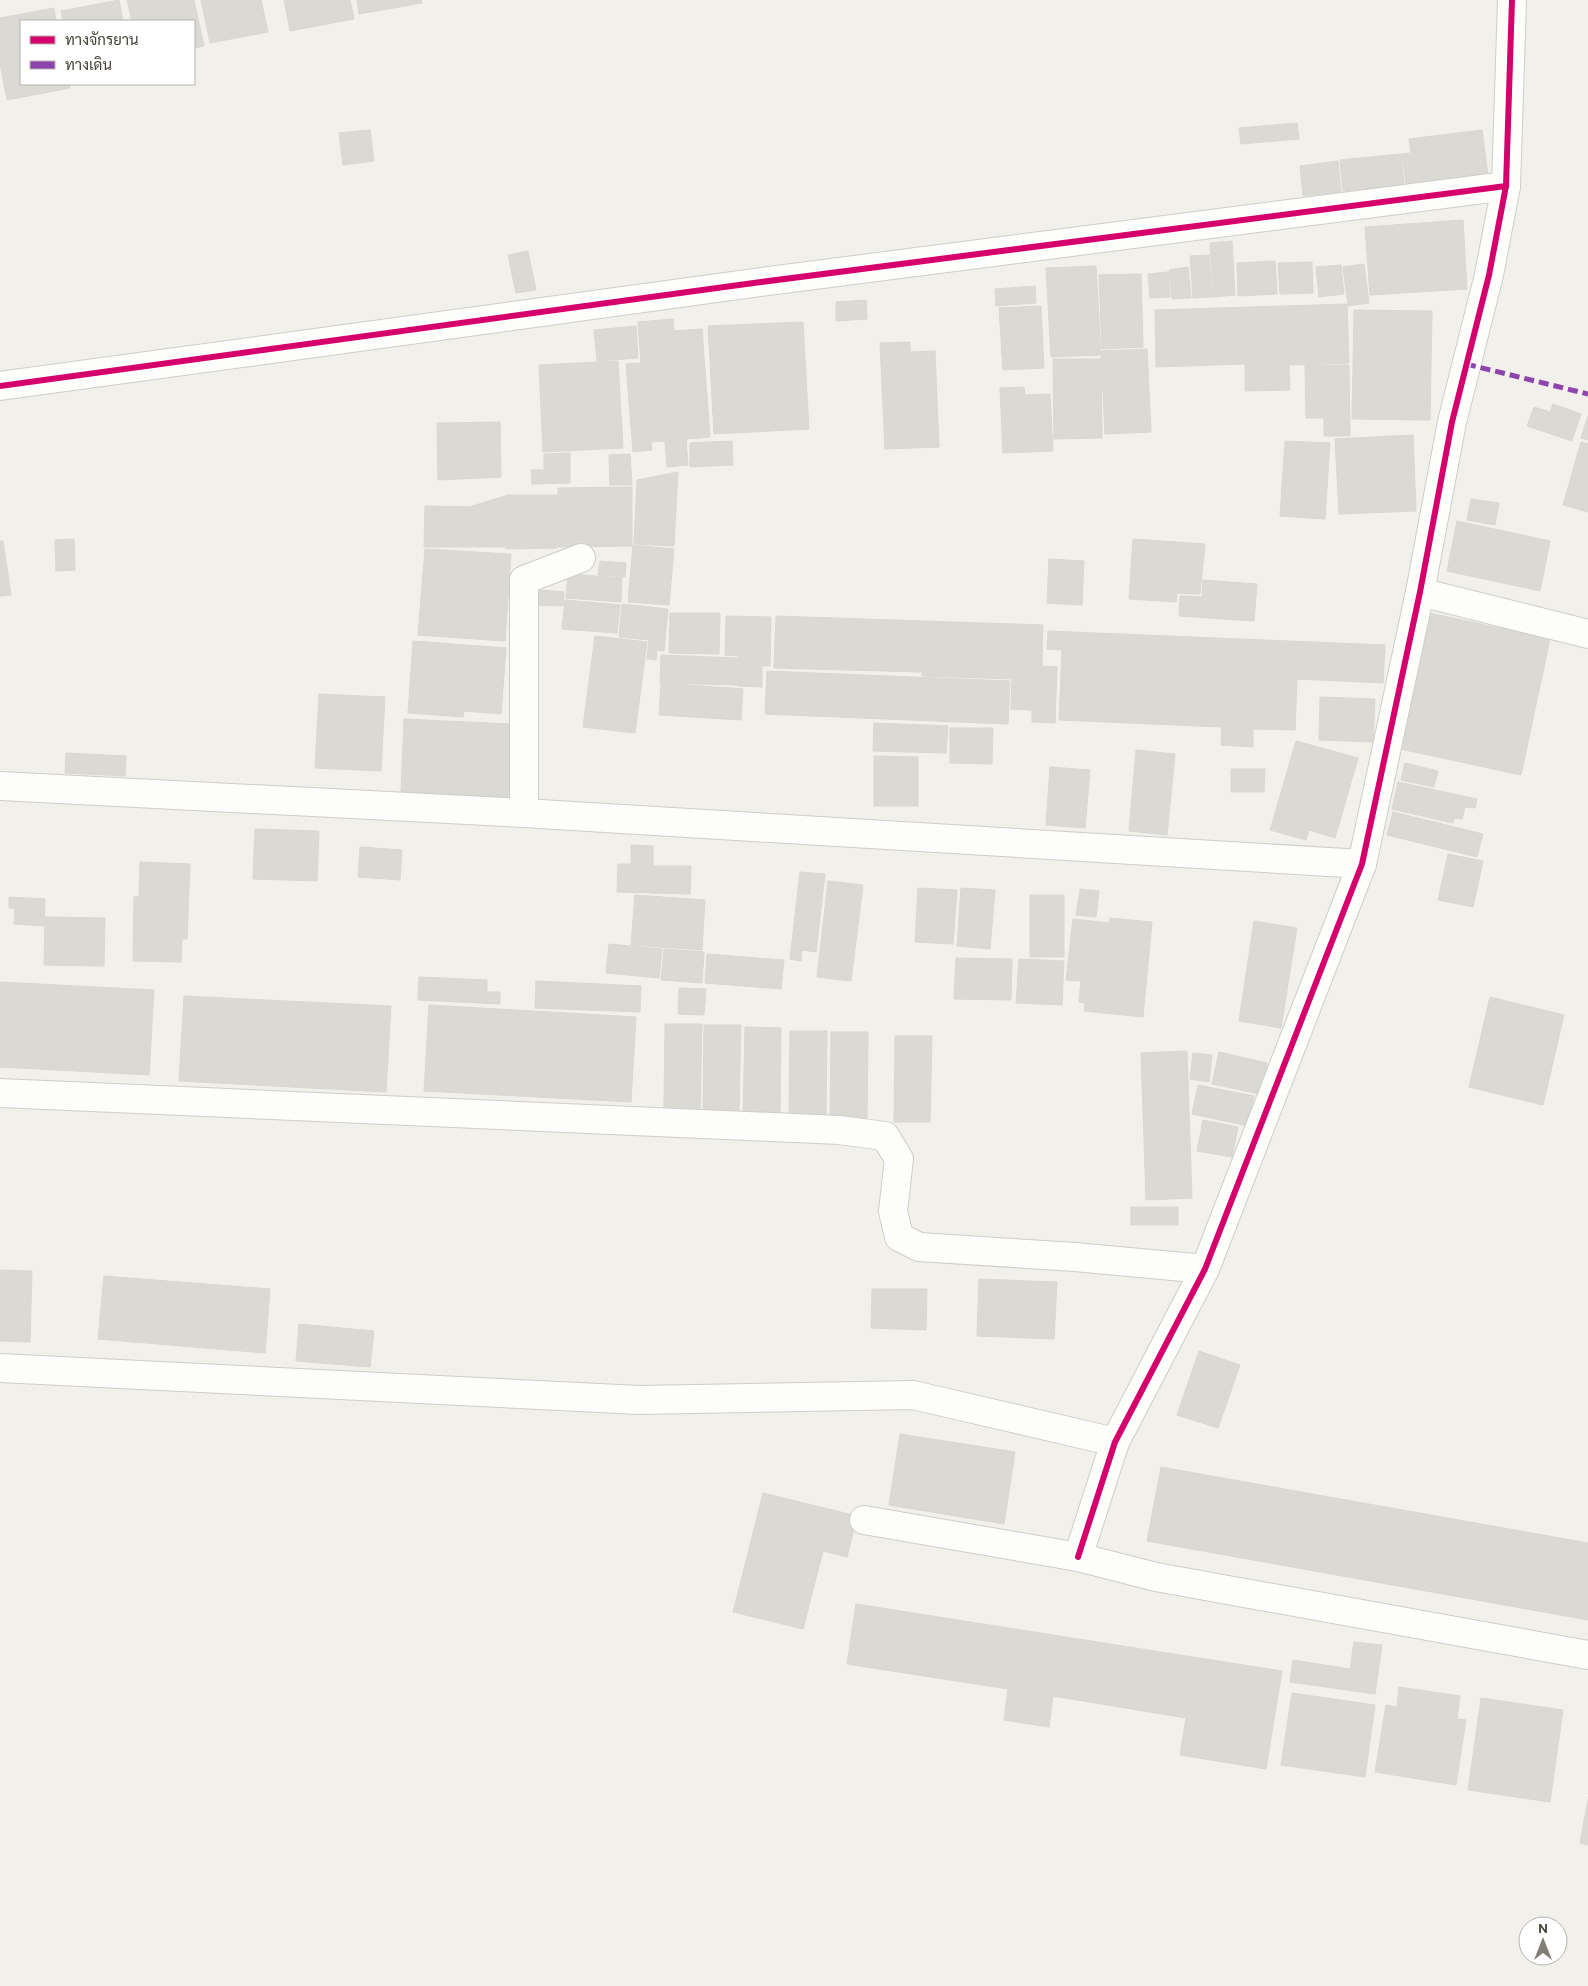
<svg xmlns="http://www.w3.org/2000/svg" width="1588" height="1986" font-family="Overpass,Sarabun,sans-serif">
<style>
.building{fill:#dad9d4;stroke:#d9d7d1}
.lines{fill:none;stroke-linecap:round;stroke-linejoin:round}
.minor-casing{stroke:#cfcdc9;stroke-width:30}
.minor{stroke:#fdfdfc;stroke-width:28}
.quiet{stroke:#8e44ad;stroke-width:5;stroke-dasharray:10 5;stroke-linecap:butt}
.cycleway-casing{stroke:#fff;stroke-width:9}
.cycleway{stroke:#d6006c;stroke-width:6}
</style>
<rect width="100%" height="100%" fill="#f1f0eb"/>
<g class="building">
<polygon points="119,0 123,21 63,21 61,11"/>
<polygon points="127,0 194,0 204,46 194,48 194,21 132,21"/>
<polygon points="201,0 261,0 268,32 210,43"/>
<polygon points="284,0 350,0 354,19 290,31"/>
<polygon points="357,0 421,0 422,3 359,14"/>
<polygon points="54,8 56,21 21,21 21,84 69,84 70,88 7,100 0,64 0,18"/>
<polygon points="1297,123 1299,139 1241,144 1239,128"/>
<polygon points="370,130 374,161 343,165 339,133"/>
<polygon points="1482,130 1488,176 1406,185 1402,154 1411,153 1409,139"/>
<polygon points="1401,154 1404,185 1343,191 1340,160"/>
<polygon points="1338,161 1341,192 1303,196 1300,166"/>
<polygon points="1463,220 1467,289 1370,295 1365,227"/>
<polygon points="1232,241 1235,295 1213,297 1210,243"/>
<polygon points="528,251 536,290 516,293 508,255"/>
<polygon points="1209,255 1212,297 1193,298 1190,256"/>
<polygon points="1275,261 1277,294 1238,296 1237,263"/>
<polygon points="1312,262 1313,293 1280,294 1278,263"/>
<polygon points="1364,264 1369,303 1348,306 1343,267"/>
<polygon points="1341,265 1344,294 1319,297 1316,267"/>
<polygon points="1096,266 1101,355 1051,357 1046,268"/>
<polygon points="1188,267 1191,298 1172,299 1169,270"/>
<polygon points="1168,272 1170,297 1150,298 1148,274"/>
<polygon points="1141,274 1143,347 1102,349 1099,275"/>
<polygon points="1035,286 1036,303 996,306 995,289"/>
<polygon points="866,300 867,319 836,321 836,302"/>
<polygon points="1347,304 1349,363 1289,365 1290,390 1245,391 1245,364 1156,367 1155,310"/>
<polygon points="1041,306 1044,368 1003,370 999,308"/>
<polygon points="1354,310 1432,311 1430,420 1352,419"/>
<polygon points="673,319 674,331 702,329 710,437 686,439 688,465 667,467 665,441 651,442 652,450 633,452 626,364 641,363 638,322"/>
<polygon points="803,322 809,429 714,434 708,326"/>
<polygon points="636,326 638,358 597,361 594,330"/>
<polygon points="910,342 910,352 935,351 939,447 885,449 880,343"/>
<polygon points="1147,349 1151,432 1105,434 1101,351"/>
<polygon points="1053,359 1101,359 1102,438 1054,439"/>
<polygon points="618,361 623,448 543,452 539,365"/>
<polygon points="1305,365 1349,365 1350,436 1324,436 1324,418 1306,418"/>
<polygon points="1024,387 1025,395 1050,394 1053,451 1003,453 1000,388"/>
<polygon points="1553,404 1581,414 1572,441 1527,426 1534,407 1550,412"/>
<polygon points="1588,416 1588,440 1581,438"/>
<polygon points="500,422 501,477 438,480 437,423"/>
<polygon points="1413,435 1416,511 1339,514 1335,439"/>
<polygon points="732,441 733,465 690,467 690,443"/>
<polygon points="1285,441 1330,443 1325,519 1280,516"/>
<polygon points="1581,442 1588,444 1588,512 1563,505"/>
<polygon points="570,453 570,483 532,484 531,470 544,470 544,454"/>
<polygon points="630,454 632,485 610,485 609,455"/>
<polygon points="678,472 674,546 634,544 637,480"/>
<polygon points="632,487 632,546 558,547 558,488"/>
<polygon points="506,495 557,495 557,548 506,549"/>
<polygon points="505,496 505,547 424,547 425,506 469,507"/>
<polygon points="1471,499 1499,503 1495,525 1467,520"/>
<polygon points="1457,521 1550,541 1540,591 1447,571"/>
<polygon points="74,539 75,570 56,571 55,540"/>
<polygon points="1133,539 1205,544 1200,594 1177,593 1176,602 1129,599"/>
<polygon points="0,541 3,541 11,595 0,596"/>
<polygon points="633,545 674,549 669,605 628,602"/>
<polygon points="425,549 511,554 505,641 418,635"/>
<polygon points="1049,559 1084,561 1082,605 1047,603"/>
<polygon points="600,561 626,563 625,577 598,575"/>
<polygon points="568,574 622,578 621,602 566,598"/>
<polygon points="1203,580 1257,584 1254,621 1179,616 1180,596 1202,597"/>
<polygon points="539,590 564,592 563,606 538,605"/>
<polygon points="565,600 620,605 617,633 562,629"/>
<polygon points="622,604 668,609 664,651 657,650 656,660 647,659 649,640 619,637"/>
<polygon points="1420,611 1550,639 1521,775 1391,747"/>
<polygon points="670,613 720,613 719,654 669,653"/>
<polygon points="726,616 771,617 770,666 762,666 762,687 738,686 739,656 725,655"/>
<polygon points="776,616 923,621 921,672 774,668"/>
<polygon points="924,621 1043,625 1042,666 1057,667 1055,723 1032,722 1032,710 1011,709 1012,679 922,676"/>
<polygon points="1048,631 1385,645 1383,683 1297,679 1295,730 1253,729 1253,747 1221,745 1222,727 1059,720 1062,650 1047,649"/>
<polygon points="595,636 647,642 635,733 583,727"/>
<polygon points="413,641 506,648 501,714 464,711 463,717 408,713"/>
<polygon points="661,655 738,658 737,685 660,683"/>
<polygon points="767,671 1010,681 1008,724 765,714"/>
<polygon points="661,683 743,689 741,720 659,715"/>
<polygon points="319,694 385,697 381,771 315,768"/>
<polygon points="1320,697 1375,699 1373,742 1319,740"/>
<polygon points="404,719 511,724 508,797 401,792"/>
<polygon points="874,723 948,726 946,753 873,751"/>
<polygon points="950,728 993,728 992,764 950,763"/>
<polygon points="1296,741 1358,758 1335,838 1309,830 1306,840 1270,830"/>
<polygon points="1136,750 1175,754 1167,835 1129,831"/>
<polygon points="66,753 126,756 125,776 65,773"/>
<polygon points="874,756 918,757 918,806 874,806"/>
<polygon points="1405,763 1438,771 1434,787 1401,780"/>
<polygon points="1050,767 1090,770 1085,828 1046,825"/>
<polygon points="1231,769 1265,769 1264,792 1231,792"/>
<polygon points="1398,782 1477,799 1475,808 1465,807 1462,819 1454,818 1453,823 1392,809"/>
<polygon points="1393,812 1483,834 1477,857 1387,835"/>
<polygon points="255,829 319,831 317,881 253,879"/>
<polygon points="631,845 653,846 653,866 691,866 690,894 617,892 618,864 631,864"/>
<polygon points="360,847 402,850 400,880 358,877"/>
<polygon points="1448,854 1483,861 1473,907 1438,900"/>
<polygon points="140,862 190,864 187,939 182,939 181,962 133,961 134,897 139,896"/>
<polygon points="800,872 825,874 816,952 802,950 801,961 790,959"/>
<polygon points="828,881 863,885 851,981 817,977"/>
<polygon points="918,888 957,890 953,944 915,942"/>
<polygon points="961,888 995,890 990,949 957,946"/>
<polygon points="1080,889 1099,891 1096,917 1076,915"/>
<polygon points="635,895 705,900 702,950 631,945"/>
<rect x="1030" y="895" width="34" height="62"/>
<polygon points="9,897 45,899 44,926 14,924 15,908 9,908"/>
<polygon points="45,917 105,918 104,966 44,965"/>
<polygon points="1110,918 1152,922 1143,1017 1084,1011 1085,1003 1079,1002 1081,981 1066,980 1073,919 1109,923"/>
<polygon points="1254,921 1297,928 1281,1028 1239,1021"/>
<polygon points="609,944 662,949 659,978 606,973"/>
<polygon points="664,949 704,952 702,983 661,980"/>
<polygon points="707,954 784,960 781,989 705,983"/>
<polygon points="956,958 1012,959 1011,1000 954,999"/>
<polygon points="1019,959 1064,961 1062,1005 1016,1003"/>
<polygon points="419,977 487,980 487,992 500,992 500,1004 418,1000"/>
<polygon points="536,981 641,986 640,1012 535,1008"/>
<polygon points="0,982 154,990 149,1075 0,1067"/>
<polygon points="679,988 706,989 704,1015 678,1014"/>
<polygon points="184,996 391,1006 386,1092 179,1081"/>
<polygon points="1490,997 1564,1015 1543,1105 1469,1087"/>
<polygon points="429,1005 636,1017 631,1102 424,1091"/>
<polygon points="665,1024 702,1024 700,1110 664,1110"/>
<polygon points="704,1025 741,1025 739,1112 703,1111"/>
<polygon points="745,1027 781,1028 780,1114 743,1113"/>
<polygon points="790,1031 827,1031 826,1117 789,1117"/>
<polygon points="831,1032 868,1032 867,1118 830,1118"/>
<polygon points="895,1036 932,1036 930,1122 894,1122"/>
<polygon points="1187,1051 1192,1198 1146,1200 1141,1053"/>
<polygon points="1219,1052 1267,1063 1260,1094 1212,1084"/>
<polygon points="1193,1053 1212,1055 1209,1082 1190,1079"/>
<polygon points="1198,1085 1254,1096 1248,1126 1192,1114"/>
<polygon points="1203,1120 1238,1127 1232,1157 1197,1151"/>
<rect x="1131" y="1207" width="47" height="18"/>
<polygon points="0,1270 32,1271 30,1342 0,1341"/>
<polygon points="104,1276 270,1289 265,1353 98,1339"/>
<polygon points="979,1279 1057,1282 1054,1339 977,1336"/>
<polygon points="872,1289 927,1289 926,1330 871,1328"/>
<polygon points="299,1324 374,1331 370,1367 296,1361"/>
<polygon points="1199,1351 1240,1365 1218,1428 1177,1415"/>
<polygon points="900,1434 1015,1452 1004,1524 889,1505"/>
<polygon points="1161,1467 1588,1543 1588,1620 1147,1541"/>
<polygon points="763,1493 857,1516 847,1557 823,1551 803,1629 733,1612"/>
<polygon points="856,1604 1282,1671 1266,1769 1180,1755 1186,1718 1053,1696 1049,1727 1004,1720 1008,1689 847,1664"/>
<polygon points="1354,1642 1382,1645 1375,1694 1290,1682 1293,1660 1350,1669"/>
<polygon points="1399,1687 1460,1696 1457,1719 1466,1720 1456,1785 1375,1772 1386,1705 1397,1707"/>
<polygon points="1292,1693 1375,1705 1365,1777 1281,1765"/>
<polygon points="1481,1698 1563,1710 1550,1802 1468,1790"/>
<polygon points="1588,1799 1588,1845 1580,1843"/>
</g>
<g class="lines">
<defs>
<g id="minor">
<polyline points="0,386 761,282 1506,186"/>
<polyline points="1420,592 1588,634"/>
<polyline points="0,786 524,813 1362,864"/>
<polyline points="524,813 524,580 581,558"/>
<polyline points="0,1093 839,1130 885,1136 899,1159 893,1211 899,1237 919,1247 1075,1257 1205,1269"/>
<polyline points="0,1368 639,1400 913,1395 1115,1442"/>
<polyline points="864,1520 1078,1557 1156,1577 1588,1655"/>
<polyline points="1078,1557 1115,1442 1205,1269 1362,864 1420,592 1452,422 1489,275 1506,186 1512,0"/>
</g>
</defs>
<use href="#minor" class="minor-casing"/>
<use href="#minor" class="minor"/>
<polyline class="quiet" points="1466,364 1588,394"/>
<defs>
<g id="cycleway">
<polyline points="0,386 761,282 1506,186"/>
<polyline points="1078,1557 1115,1442 1205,1269 1362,864 1420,592 1452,422 1489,275 1506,186 1512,0"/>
</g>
</defs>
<use href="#cycleway" class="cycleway-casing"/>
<use href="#cycleway" class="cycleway"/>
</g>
<rect x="20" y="20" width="175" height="65" fill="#ffffff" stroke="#b5b3af"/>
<rect x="30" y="36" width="25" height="8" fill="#d6006c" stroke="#b5b3af"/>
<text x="65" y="45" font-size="15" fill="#464238">ทางจักรยาน</text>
<rect x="30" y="61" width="25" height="8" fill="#8e44ad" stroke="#b5b3af"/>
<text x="65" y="70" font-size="15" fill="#464238">ทางเดิน</text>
<g transform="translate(1543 1941)"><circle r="24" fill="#ffffff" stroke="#b5b3af"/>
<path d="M0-4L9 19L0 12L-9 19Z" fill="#827f77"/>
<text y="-8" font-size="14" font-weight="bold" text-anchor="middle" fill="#464238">N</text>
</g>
</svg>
